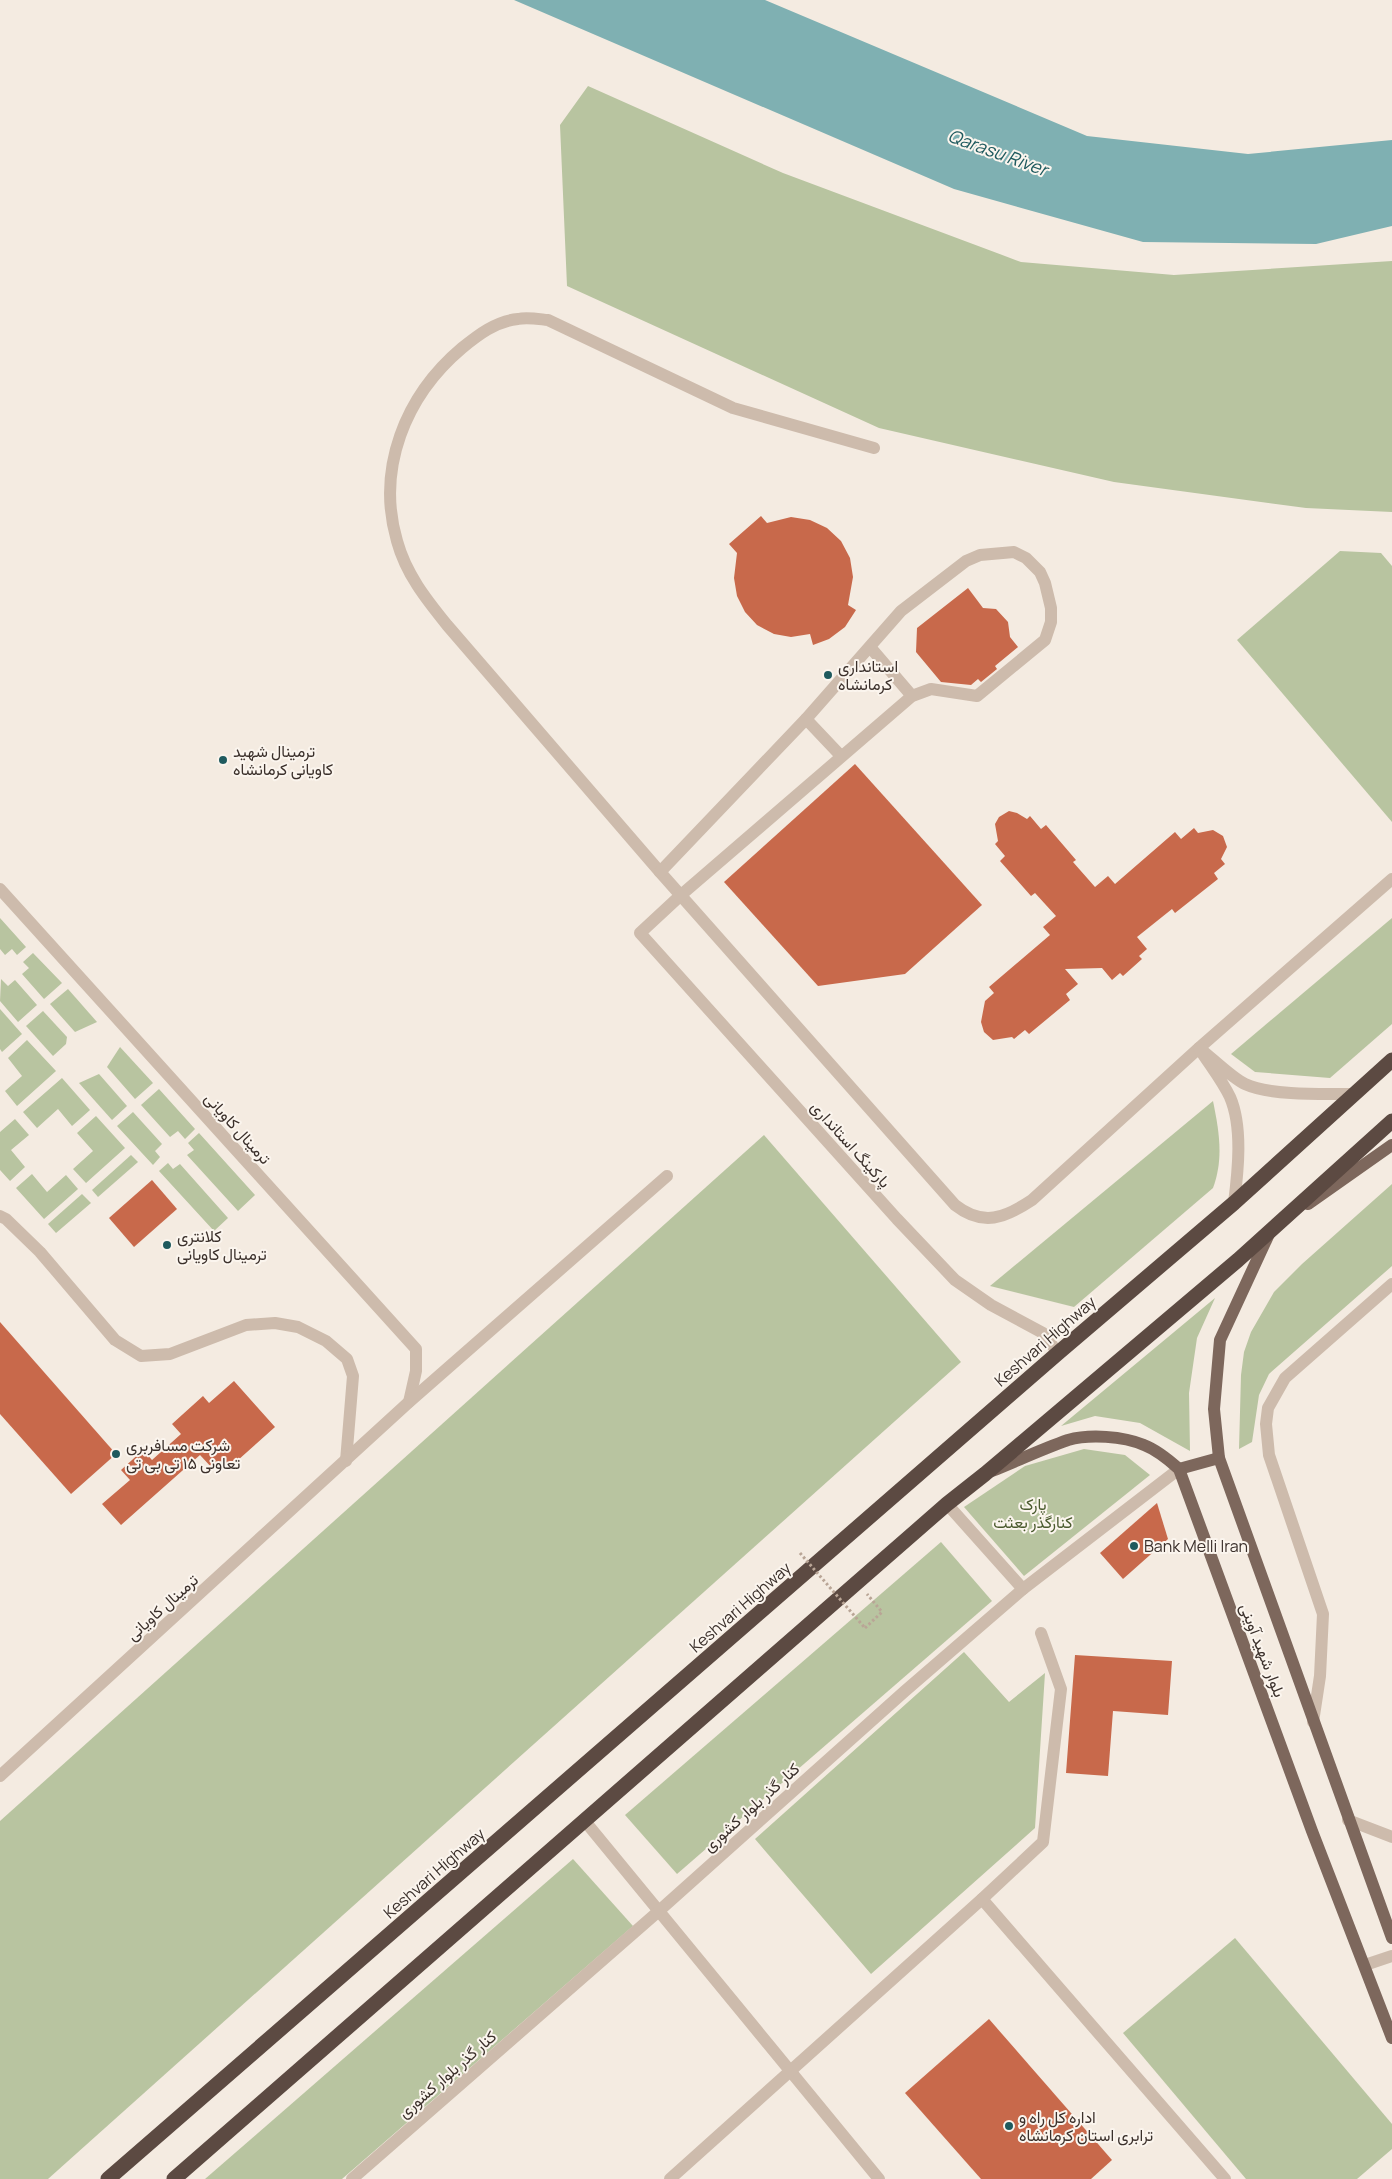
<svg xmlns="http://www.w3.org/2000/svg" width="1392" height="2179" font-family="Manrope,Vazirmatn,sans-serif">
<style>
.green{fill:#b8c4a0}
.water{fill:#7fb0b2}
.building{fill:#c8694b}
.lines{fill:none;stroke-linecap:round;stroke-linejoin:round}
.path{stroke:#b9a596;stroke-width:3;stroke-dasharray:2.5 2.5;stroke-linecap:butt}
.minor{stroke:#cdbbac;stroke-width:12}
.major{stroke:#7d675c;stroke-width:12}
.highway{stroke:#5c4a42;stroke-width:15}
.path-bridge{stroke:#b9a596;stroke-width:3;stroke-dasharray:2.5 2.5;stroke-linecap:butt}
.poi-dot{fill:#1f5a5e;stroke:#fbf5ee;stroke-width:2}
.labels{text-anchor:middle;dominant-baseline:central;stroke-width:4;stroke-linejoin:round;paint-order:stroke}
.poi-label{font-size:16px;fill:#3b302b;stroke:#fbf5ee;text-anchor:start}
.street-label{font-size:16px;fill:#3b302b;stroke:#fbf5ee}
.park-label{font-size:16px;fill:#4a5a2e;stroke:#fbf5ee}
.water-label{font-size:18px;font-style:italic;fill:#1f5a5e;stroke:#fbf5ee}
</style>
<rect width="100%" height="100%" fill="#f4ebe1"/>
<g class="green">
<polygon points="588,86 783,173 1021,262 1174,275 1392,261 1392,512 1306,508 1114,482 879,428 567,286 560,125"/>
<polygon points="1340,551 1381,553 1392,566 1392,822 1237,640"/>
<polygon points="0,918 26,947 17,955 12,949 5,955 0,949"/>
<polygon points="1392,918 1392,1024 1330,1078 1255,1072 1231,1054"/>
<polygon points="33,953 62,983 44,999 22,974 29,968 23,962"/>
<polygon points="1,979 8,986 15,980 37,1005 18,1022 0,1001"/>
<polygon points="68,989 97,1022 75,1032 50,1004"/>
<polygon points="0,1009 22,1034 2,1052 0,1049"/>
<polygon points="43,1011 67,1037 66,1044 53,1056 26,1026"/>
<polygon points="27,1040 56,1071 17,1106 5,1091 22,1076 8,1058"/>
<polygon points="120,1047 153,1083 135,1099 107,1067"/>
<polygon points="99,1074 127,1106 112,1120 79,1083"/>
<polygon points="62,1078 90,1110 72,1126 58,1109 37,1128 23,1112"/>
<polygon points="159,1089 195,1129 185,1139 178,1131 170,1137 141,1105"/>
<path d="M1213 1101C1219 1131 1224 1158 1213 1188L1074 1307 990 1286Z"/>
<polygon points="133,1112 162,1144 155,1151 160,1157 153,1165 117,1126"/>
<polygon points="96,1116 125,1148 86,1183 73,1169 93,1151 77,1133"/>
<polygon points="15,1119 29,1135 11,1150 25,1167 10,1181 0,1170 0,1132"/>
<polygon points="199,1133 255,1195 238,1211 187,1155 194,1150 188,1143"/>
<polygon points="764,1135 961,1362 48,2179 0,2179 0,1821"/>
<polygon points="131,1155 138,1162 98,1197 92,1190"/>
<polygon points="168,1163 173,1169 180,1164 228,1218 214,1231 159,1171"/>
<polygon points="32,1174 47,1192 66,1175 78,1189 44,1219 16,1188"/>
<polygon points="1392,1184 1392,1266 1269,1374 1259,1395 1252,1442 1239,1449 1241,1375 1244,1352 1251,1332 1274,1292 1302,1264"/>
<polygon points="82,1194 91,1203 56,1233 48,1224"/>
<polygon points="1215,1298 1197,1338 1189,1393 1190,1451 1140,1423 1095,1416 1061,1426"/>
<polygon points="1084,1449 1125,1455 1150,1475 1024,1576 964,1507 1025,1466"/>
<polygon points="941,1542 992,1601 677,1874 625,1815"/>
<polygon points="964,1652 1009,1702 1045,1673 1035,1828 871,1974 755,1839"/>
<polygon points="573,1859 633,1926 342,2179 205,2179"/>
<polygon points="1235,1938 1392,2124 1392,2149 1357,2179 1246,2179 1123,2033"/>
</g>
<polygon class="water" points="514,0 765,0 1087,136 1248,154 1392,140 1392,226 1316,244 1143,242 954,189"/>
<g class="building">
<polygon points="761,516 767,523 791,517 810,520 827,528 841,541 850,558 853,577 848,605 856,610 845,627 829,639 813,645 810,634 791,637 774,634 757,625 745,612 737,596 734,578 737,553 729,544"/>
<polygon points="968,588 983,608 996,609 1008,622 1010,637 1018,647 995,666 997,669 981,682 978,679 971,685 941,682 916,652 917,628"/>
<polygon points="855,764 982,905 905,974 818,986 724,882"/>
<polygon points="1009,811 1017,813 1027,819 1030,816 1041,829 1046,825 1076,860 1073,862 1095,887 1108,876 1115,884 1175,832 1181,839 1194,828 1198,833 1213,830 1223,836 1227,847 1221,859 1225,864 1214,873 1218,879 1175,913 1172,909 1137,937 1147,949 1139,956 1142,959 1123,976 1120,973 1112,980 1102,968 1065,969 1078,984 1066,994 1070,1000 1029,1034 1025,1030 1014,1039 1012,1037 993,1040 984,1032 981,1022 985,1001 994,993 989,987 1050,935 1043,927 1056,916 1035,893 1031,896 1000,861 1005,856 995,844 998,841 995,824 999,817"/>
<polygon points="152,1180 177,1209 134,1247 109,1218"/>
<polygon points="0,1322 116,1454 71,1494 0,1414"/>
<polygon points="234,1381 275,1427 228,1469 221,1461 213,1469 200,1455 121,1525 102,1504 130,1480 121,1470 143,1450 152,1460 181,1434 172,1424 203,1396 209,1403"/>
<polygon points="1157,1503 1168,1539 1123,1579 1100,1553"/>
<polygon points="1075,1655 1172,1661 1168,1715 1113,1711 1108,1776 1066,1773"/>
<polygon points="989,2019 1112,2160 1091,2179 981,2179 905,2093"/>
</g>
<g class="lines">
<polyline class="path" points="865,1628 882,1612 867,1594"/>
<g class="minor">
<path d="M874 448 733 408 548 320C538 319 527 317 518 319 496 321 478 335 462 348 405 396 376 469 397 541 406 574 426 599 447 625L660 872 955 1205C983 1227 1005 1218 1032 1200L1199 1048 1392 879"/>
<polyline points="870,647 912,696"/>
<polyline points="806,719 841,756"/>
<polyline points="660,872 806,719 901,611 966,561 980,555 1014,552 1026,558 1040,572 1045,583 1051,608 1051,622 1045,640 977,696 931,689 912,696 681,895 640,933 897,1219 955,1280 991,1305 1043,1333 1058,1353"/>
<polyline points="0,889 416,1349 416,1371 409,1402"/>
<path d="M1234 1203C1238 1172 1243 1127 1230 1097 1222 1080 1209 1064 1199 1048 1211 1057 1232 1078 1245 1084 1271 1096 1324 1094 1353 1094"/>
<polyline points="0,1216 6,1219 40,1252 115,1340 141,1356 170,1354 246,1325 275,1323 298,1327 326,1341 347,1359 353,1376 346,1461"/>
<polyline points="947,1504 1023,1589"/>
<polyline points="1313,1722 1320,1676 1323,1614 1269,1455 1266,1424 1268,1408 1285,1378 1392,1284"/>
<polyline points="0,1776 409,1402 667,1176"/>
<polyline points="584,1820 879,2179"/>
<polyline points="1348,1820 1392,1837"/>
<polyline points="982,1899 1225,2179"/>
<polyline points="1365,1965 1392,1956"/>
<polyline points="352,2179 660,1910 905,1691 1023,1589 1179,1469"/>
<polyline points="670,2179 982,1899 1043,1842 1061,1689 1041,1633"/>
</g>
<g class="major">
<polyline points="1308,1204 1392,1145"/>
<polyline points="1269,1234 1220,1340 1214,1409 1219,1458 1392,1938"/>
<polyline points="1179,1469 1219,1458"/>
<path d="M992 1471C1017 1461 1042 1449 1068 1440 1089 1434 1123 1436 1144 1445 1157 1450 1169 1460 1179 1469L1312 1831 1392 2038"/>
</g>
<g class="highway">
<polyline points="108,2179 1058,1353 1234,1203 1392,1060"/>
<polyline points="174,2179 947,1504 985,1474 1238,1260 1392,1121"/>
</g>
<polyline class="path-bridge" points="800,1553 865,1628"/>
</g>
<g class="poi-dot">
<circle cx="828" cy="675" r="5"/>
<circle cx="223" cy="760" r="5"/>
<circle cx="167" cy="1245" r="5"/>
<circle cx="116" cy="1454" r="5"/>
<circle cx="1134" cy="1546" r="5"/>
<circle cx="1009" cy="2126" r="5"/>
</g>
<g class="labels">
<g class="poi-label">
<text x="838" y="666">استانداری<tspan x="838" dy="18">کرمانشاه</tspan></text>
<text x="233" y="751">ترمینال شهید<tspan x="233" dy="18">کاویانی کرمانشاه</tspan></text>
<text x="177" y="1236">کلانتری<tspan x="177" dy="18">ترمینال کاویانی</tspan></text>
<text x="126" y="1445">شرکت مسافربری<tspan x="126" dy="18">تعاونی ۱۵ تی بی تی</tspan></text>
<text x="1144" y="1546">Bank Melli Iran</text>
<text x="1019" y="2117">اداره کل راه و<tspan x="1019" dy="18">ترابری استان کرمانشاه</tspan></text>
</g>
<g class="street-label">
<text transform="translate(238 1128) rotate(48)">ترمینال کاویانی</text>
<text transform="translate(851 1144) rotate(48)">پارکینگ استانداری</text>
<text transform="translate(1045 1341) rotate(-41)">Keshvari Highway</text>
<text transform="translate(162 1607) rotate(-42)">ترمینال کاویانی</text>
<text transform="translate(740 1607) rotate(-41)">Keshvari Highway</text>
<text transform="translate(1263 1650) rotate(69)">بلوار شهید آوینی</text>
<text transform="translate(751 1807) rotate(-42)">کنار گذر بلوار کشوری</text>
<text transform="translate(434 1873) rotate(-41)">Keshvari Highway</text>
<text transform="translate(447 2074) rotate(-41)">کنار گذر بلوار کشوری</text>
</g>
<g class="park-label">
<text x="1033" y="1504">پارک<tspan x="1033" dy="18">کنارگذر بعثت</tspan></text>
</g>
<g class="water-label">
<text transform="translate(998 152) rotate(20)">Qarasu River</text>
</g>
</g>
</svg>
